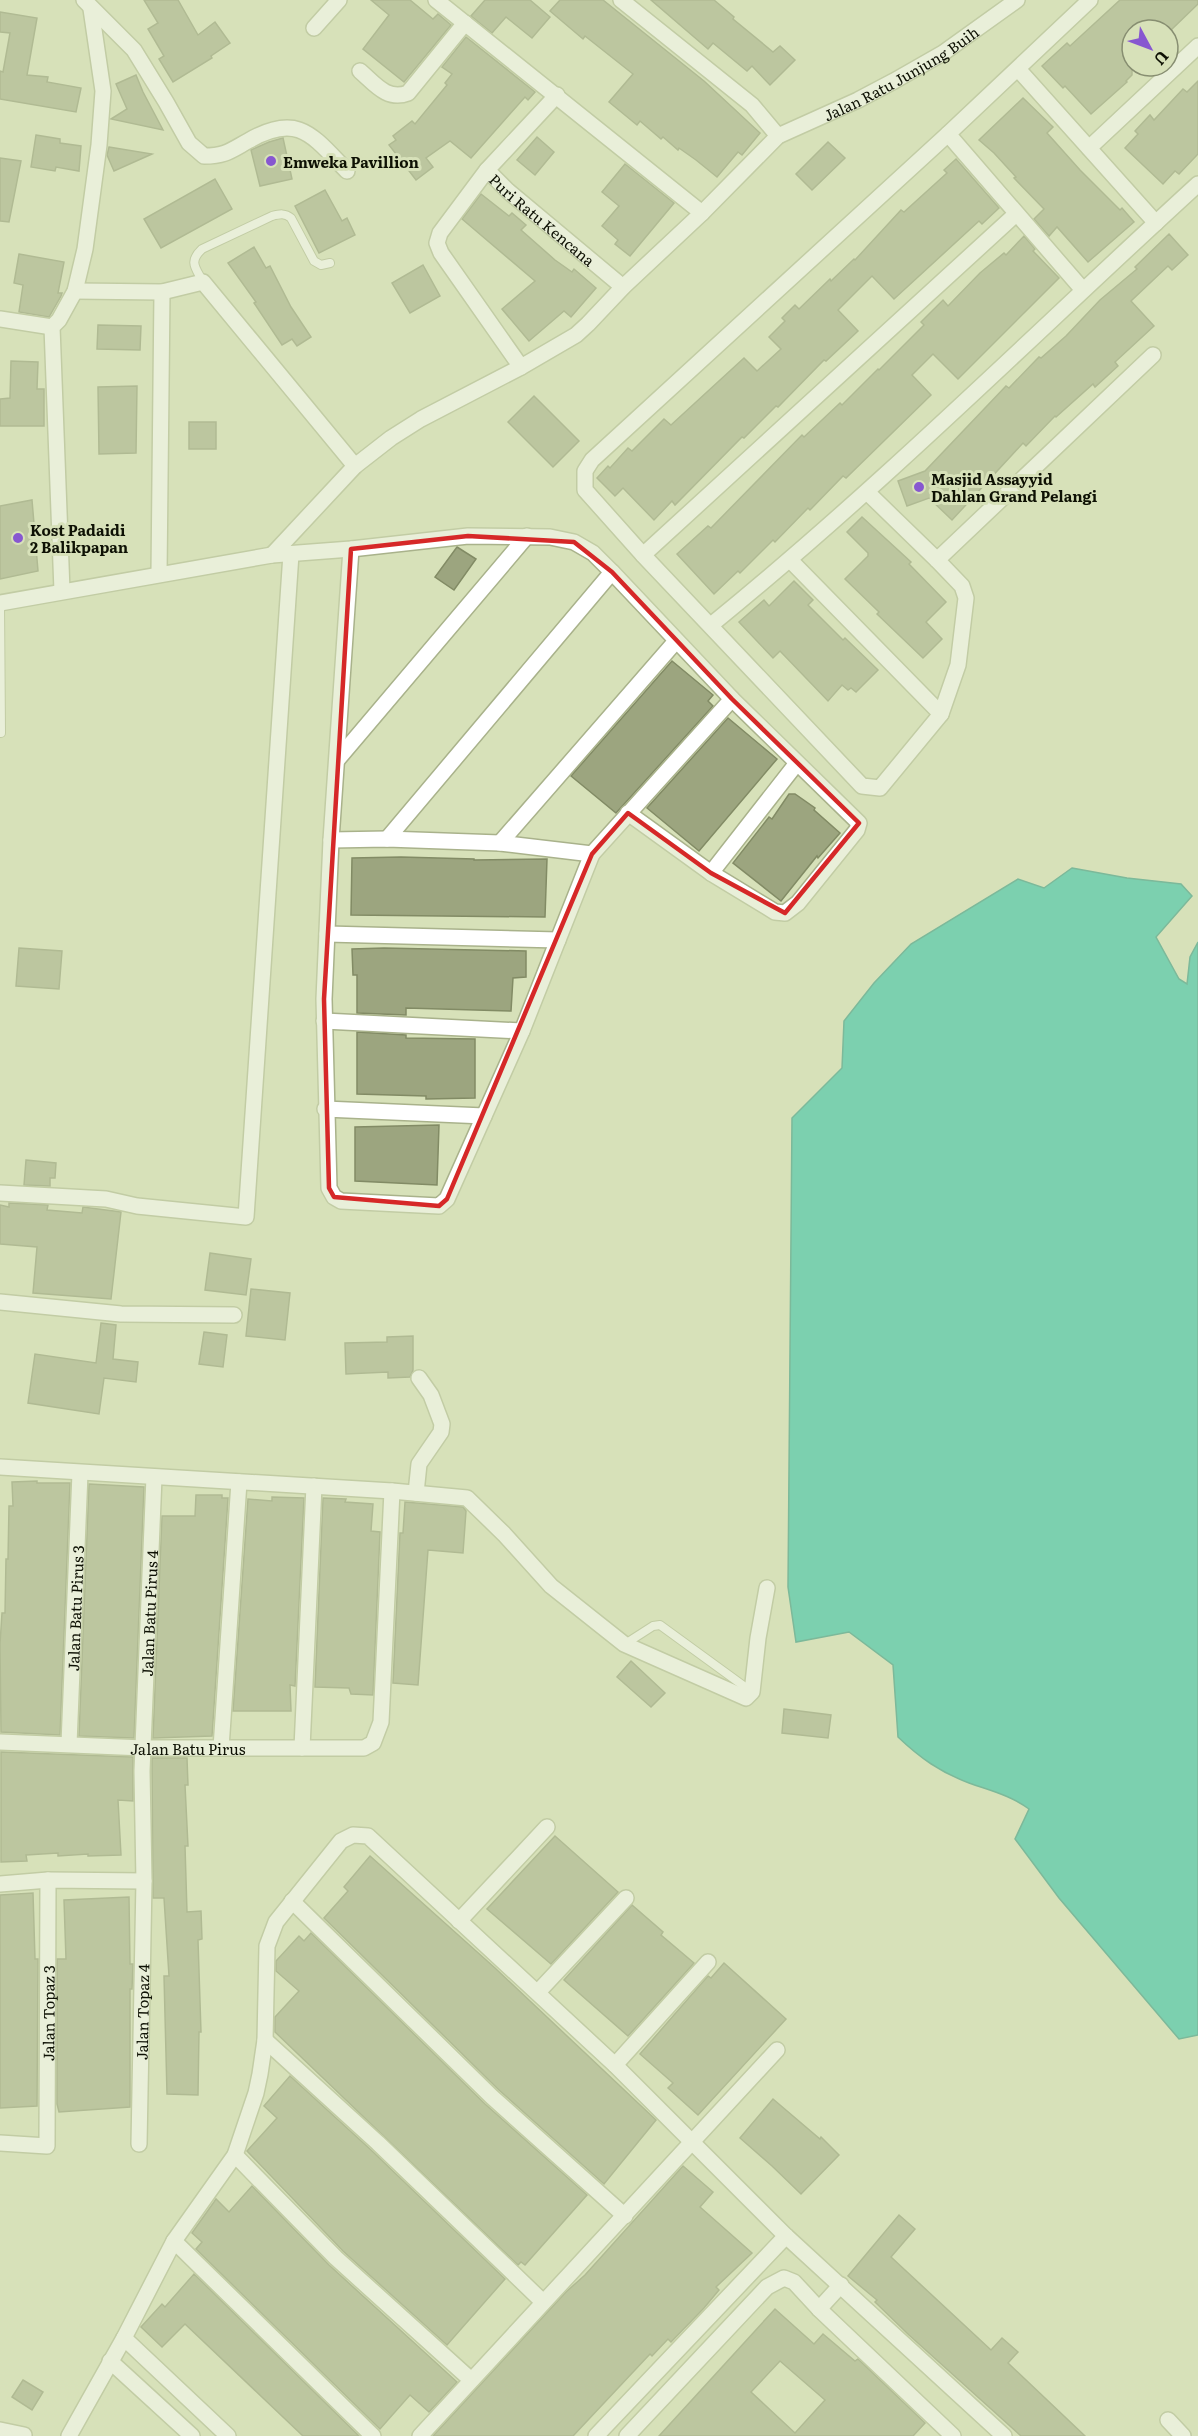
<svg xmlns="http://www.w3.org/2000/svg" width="1198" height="2436" font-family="Literata,serif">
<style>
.water{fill:#0fbaa2;stroke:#0f8773;stroke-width:1.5}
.building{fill:#9ca57f;stroke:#828b65;stroke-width:1.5;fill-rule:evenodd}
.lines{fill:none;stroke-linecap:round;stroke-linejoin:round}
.lane-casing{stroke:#a9b28b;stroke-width:10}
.street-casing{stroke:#a9b28b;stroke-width:18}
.lane{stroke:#fff;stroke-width:8}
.street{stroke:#fff;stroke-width:15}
.marked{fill:none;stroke:#d62828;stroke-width:4.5;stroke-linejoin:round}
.poi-dot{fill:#8757d0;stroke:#d7e1b9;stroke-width:2}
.labels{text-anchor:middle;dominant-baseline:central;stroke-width:6;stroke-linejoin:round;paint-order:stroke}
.street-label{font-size:15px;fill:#0e1104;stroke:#d7e1b9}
.poi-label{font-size:15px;font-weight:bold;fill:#0e1104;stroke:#d7e1b9;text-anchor:start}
</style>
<rect width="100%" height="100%" fill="#d7e1b9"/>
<path class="water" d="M1072 868 1127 878 1181 884 1192 896 1156 937 1179 979 1187 984 1190 957 1198 942V2035L1179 2039 1059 1898 1015 1839 1029 1809C1010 1795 991 1791 969 1783 940 1772 920 1758 898 1737L893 1665 849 1632 796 1642 788 1587 792 1118 842 1068 844 1021 874 983 911 944 1018 879 1044 888Z"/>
<g class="building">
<polygon points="144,0 178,0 198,35 215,22 230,43 211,56 212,58 173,82 159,59 164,56 148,29 158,23"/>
<polygon points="371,0 410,0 433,19 438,14 451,25 404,82 363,49 389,15"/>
<polygon points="485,0 530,0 550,17 532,38 506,17 492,33 471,16"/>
<polygon points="560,0 603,0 704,81 760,133 742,155 738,152 717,177 696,160 679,148 678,150 663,137 661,139 640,121 637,125 609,102 633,74 585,36 583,39 550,11"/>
<polygon points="651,0 714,0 734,17 733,19 773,52 780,46 795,60 770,85 752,66 747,71 713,43 708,49"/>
<polygon points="1120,0 1198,0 1198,4 1171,30 1132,30 1132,75 1126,81 1127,82 1091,114 1065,86 1063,88 1042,66 1067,43 1070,46"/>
<polygon points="0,12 37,18 27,75 48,77 47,82 81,88 76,112 0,99 0,71 3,72 10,33 0,32"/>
<polygon points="466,37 535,92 528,100 525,97 471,158 450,141 426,158 433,167 416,180 389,145 396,140 393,136 412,121 415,124 447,85 445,83 452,74 442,67"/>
<polygon points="136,75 143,92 163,130 111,119 127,109 116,84"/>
<polygon points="1198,81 1198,154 1179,174 1175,171 1163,184 1125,148 1138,134 1135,131 1150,115 1154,120 1183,89 1187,92"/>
<polygon points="1023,98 1053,127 1047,133 1080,170 1120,210 1122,208 1134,222 1088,262 1057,227 1049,236 1034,219 1044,209 1014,178 1016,177 994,153 979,140"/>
<polygon points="36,135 60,139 60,143 81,146 79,171 56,167 55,171 31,167"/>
<polygon points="537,137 554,152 535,175 517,160"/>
<polygon points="283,138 292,179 260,186 251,150 269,142"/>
<polygon points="828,142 845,158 812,190 796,174"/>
<polygon points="109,147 152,154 114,171 107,155"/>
<polygon points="0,158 21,161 9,222 0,221"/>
<polygon points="956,159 999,208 982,224 979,221 894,299 872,276 838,310 858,331 826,361 824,360 778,407 776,406 744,438 742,437 675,505 672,501 654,520 623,488 615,496 597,478 608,466 610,468 628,448 632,451 664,419 671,425 744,358 757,371 781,349 769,337 785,321 782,318 795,305 799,309 830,279 831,281 854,259 855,260 901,210 904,212 947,173 944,170"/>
<polygon points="625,164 674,203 630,256 615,244 618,240 602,226 619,206 602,192"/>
<polygon points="215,179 232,209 161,248 144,219"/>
<polygon points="325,190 342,221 347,218 355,235 319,253 295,206"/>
<polygon points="481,194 509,216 512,213 526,225 521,230 555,260 572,272 574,269 596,288 571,317 564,311 529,341 502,309 535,281 462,219"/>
<polygon points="1169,234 1188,255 1172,270 1168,266 1131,301 1154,326 1115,362 1118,366 1095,387 1093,384 1056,417 1055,416 1026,446 1023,443 952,520 929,498 907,506 898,481 925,471 1006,386 1009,388 1039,357 1041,358 1066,336 1100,300 1137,269 1135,267"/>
<polygon points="1024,236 1035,249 1033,251 1059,278 958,379 933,354 912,375 931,395 846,478 843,476 810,510 808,508 775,542 773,540 740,573 738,571 714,594 677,554 708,526 711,528 802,435 804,437 840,403 842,405 878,369 879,370 924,325 921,322 943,300 948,306 980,273 1004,253 1006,255"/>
<polygon points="254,247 266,268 270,266 291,307 311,337 297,346 292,339 282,345 254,303 256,302 228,263"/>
<polygon points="19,254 64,262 58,293 62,293 61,296 49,317 19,312 23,285 14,283"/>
<polygon points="423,265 440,296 410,313 392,283"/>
<polygon points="98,325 141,326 140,350 97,349"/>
<polygon points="11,361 38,362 37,389 44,389 44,426 0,426 0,399 10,398"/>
<polygon points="137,386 136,453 99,454 98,387"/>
<polygon points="534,396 579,441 553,467 508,422"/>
<rect x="189" y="422" width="27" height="27"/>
<polygon points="32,500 38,571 0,579 0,506"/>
<polygon points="862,517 911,562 909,564 946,602 926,622 942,639 923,658 877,614 879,612 845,579 868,556 868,553 847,532"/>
<polygon points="457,547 476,559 454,590 435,577"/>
<polygon points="794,581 813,600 808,605 843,640 845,638 878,670 856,692 851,688 848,690 842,685 828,701 780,651 773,658 739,622 764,600 769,606"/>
<polygon points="672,661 713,695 708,701 713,706 616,813 571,776"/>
<polygon points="728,718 777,759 699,851 647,808"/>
<polygon points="789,794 795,794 815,808 814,810 840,833 818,858 817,856 781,901 733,863 769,817 772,819"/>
<polygon points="401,857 474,859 474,860 547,859 545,917 351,915 352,858"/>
<polygon points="19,948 62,951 59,989 16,986"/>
<polygon points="384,948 526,951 526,977 513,978 511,1011 406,1008 406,1015 357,1013 357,975 353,975 352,949"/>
<polygon points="357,1032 406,1035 406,1038 475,1039 475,1098 426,1099 426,1096 357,1094"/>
<polygon points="439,1125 437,1185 355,1181 355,1127"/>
<polygon points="26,1160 56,1163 55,1178 50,1178 50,1186 24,1185"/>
<polygon points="9,1203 48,1205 47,1210 82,1213 83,1207 121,1212 111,1299 33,1293 37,1247 0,1244 0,1205 9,1207"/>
<polygon points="210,1253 251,1259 246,1295 205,1290"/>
<polygon points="251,1289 290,1293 285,1340 246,1336"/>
<polygon points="101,1323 116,1325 113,1359 138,1362 136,1382 104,1378 99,1414 28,1403 35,1354 96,1363"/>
<polygon points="204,1332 227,1335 223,1367 199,1364"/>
<polygon points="413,1336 413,1370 410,1377 388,1378 388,1372 346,1374 345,1343 387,1342 387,1337"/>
<polygon points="37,1481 37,1483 70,1483 60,1735 1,1732 0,1644 2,1613 5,1613 6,1559 8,1559 9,1506 13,1506 12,1482"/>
<polygon points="89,1484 144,1487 134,1738 79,1736"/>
<polygon points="196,1495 222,1495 222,1498 228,1498 212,1736 153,1738 162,1516 195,1516"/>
<polygon points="272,1497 304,1498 295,1686 290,1685 291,1711 233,1711 248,1499 272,1501"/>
<polygon points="323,1498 346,1499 345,1502 373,1504 371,1531 380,1532 373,1695 351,1694 349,1688 315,1687"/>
<polygon points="405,1502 463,1507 466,1511 463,1553 428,1550 418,1685 393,1683 400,1533 403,1533"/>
<polygon points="631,1661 665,1693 651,1707 617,1677"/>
<polygon points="784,1709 831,1715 828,1738 782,1733"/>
<polygon points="1,1752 133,1757 133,1801 118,1800 121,1855 88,1856 88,1854 58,1856 58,1853 26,1855 27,1861 1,1862"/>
<polygon points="152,1758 187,1758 188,1785 185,1785 188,1846 185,1846 187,1912 201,1911 202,1939 198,1940 201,2032 199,2032 198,2095 167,2094 164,1976 169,1976 164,1898 153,1898"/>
<polygon points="555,1836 618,1892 551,1964 487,1909"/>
<polygon points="370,1856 495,1968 656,2120 604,2184 499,2090 324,1918 348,1891 344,1887"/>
<polygon points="33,1893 35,1959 38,1959 37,2106 0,2108 0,1895"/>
<polygon points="129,1897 130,1964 133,1964 132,1989 130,1989 130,2107 59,2112 57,2104 57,1959 66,1959 64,1900"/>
<polygon points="632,1905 663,1932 661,1935 694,1963 628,2036 564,1980"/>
<polygon points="311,1933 485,2104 587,2195 525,2265 521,2262 518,2265 275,2032 275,2017 299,1991 276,1971 276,1961 299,1936 304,1941"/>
<polygon points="724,1963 786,2019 698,2115 668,2088 673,2083 640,2054 708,1976 711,1978"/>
<polygon points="290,2076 371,2150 505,2279 447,2345 343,2251 247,2151 277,2118 264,2106"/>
<polygon points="773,2099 820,2139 821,2137 839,2155 801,2194 772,2166 740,2138"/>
<polygon points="683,2166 713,2192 700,2207 752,2253 716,2287 719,2290 704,2308 671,2342 668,2339 652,2356 650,2354 573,2436 433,2436 566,2292 585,2275"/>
<polygon points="252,2186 329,2265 457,2382 429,2412 410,2395 380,2429 196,2249 202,2242 192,2233 214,2202 216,2199 229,2212"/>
<polygon points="899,2215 915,2229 891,2257 991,2350 1002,2338 1018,2352 1008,2363 1085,2436 1021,2436 909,2335 875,2302 877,2300 848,2276"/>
<polygon points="194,2274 359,2436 303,2436 185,2324 162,2347 141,2327 162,2304 165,2307"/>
<path d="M775 2309 814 2344 823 2334 855 2361 858 2359 925 2423 913 2436H659ZM780 2361 825 2400 795 2433 751 2392Z"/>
<polygon points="23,2380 43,2392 32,2410 12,2397"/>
</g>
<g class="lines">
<defs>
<g id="lane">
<path d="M203 282C196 268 188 262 202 249L272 216C280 214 285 213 291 218L314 261 321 265 330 263"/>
<polyline points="0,603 1,733"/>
<polyline points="625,1644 653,1626 660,1625 752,1692"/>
</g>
<g id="street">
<path d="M84 0 134 50 166 102 189 143 204 156C225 156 230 151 248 141 298 112 312 135 347 171"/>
<polyline points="436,0 702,213"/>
<polyline points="621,0 752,105 778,136"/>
<polyline points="1090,0 948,134 592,460 585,471 585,490 643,555 862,786 880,788 941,714 958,665 966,598 962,586 937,560 1153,355"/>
<polyline points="314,28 339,0"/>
<polyline points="1018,69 1156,223"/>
<path d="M360 71C375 84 387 101 408 93L465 23"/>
<path id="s1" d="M557 95 487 170 508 191 623 287"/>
<polyline points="948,134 1083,290"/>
<polyline points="1089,148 1198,46"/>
<polyline points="487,170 440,233 437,243 441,253 521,367"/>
<polyline points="75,291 162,292 203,282 355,466"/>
<polyline points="0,319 52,327"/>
<polyline points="868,493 937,560"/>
<polyline points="351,549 331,840 324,999 329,1188 334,1197 341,1201 439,1206 447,1199 522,1031 592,854"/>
<path id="s2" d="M272 555 355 466 391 438 421 419 521 367 576 335 588 324 623 287 702 213 778 136 858 100 894 81 943 53 1017 0"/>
<polyline points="643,555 1016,214"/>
<polyline points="791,561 941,714"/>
<polyline points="159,574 162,292"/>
<polyline points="62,591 52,327 59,320 75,291 85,249 99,145 103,91 91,9"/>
<polyline points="0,603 272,555 351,549 468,536 550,537 574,542 593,553 612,572 732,699 859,823 857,830 798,903 785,913 775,912 711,873 628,813"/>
<path d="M711 625C881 487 1036 332 1198 184"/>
<polyline points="338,759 527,536"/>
<polyline points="387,839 612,572"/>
<polyline points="331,840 387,839 500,843 592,854 732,699"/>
<polyline points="500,843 676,641"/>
<polyline points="711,873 797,763"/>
<polyline points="327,934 558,940"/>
<polyline points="324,1021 522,1031"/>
<polyline points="325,1109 484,1116"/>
<polyline points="0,1193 106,1199 137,1206 246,1217 291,554"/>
<polyline points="0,1302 121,1314 234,1315"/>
<polyline points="0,1467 392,1491 467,1498 504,1534 551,1586 624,1644 746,1698 752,1692 758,1638 767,1588"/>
<polyline points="416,1493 419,1464 441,1432 442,1424 431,1395 419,1378"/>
<path id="s3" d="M0 1742 144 1748H364L373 1743 381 1722 392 1491"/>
<path id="s4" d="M69 1744 80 1473"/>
<polyline points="221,1748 239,1482"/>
<polyline points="302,1748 314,1486"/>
<polyline points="0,1884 48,1880 144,1881"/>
<polyline points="292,1901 492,2097 625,2216"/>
<polyline points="459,1921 547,1827"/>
<polyline points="538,1992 626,1898"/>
<polyline points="265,2040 378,2143 543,2302"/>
<polyline points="615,2065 708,1962"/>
<path id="s5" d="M0 2143 47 2146 48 1880"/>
<path id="s6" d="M139 2144 144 1881 142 1771 154 1477"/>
<polyline points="235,2155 336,2258 470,2379"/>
<polyline points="174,2241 373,2436"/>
<polyline points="819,2309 841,2285"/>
<polyline points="124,2338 228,2436"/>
<polyline points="110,2361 192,2436"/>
<polyline points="1168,2420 1183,2436"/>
<polyline points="0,2430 24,2435"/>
<polyline points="69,2436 124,2338 174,2241 235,2155 256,2093 260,2074 265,2040 267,1946 276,1922 341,1841 353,1835 368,1836 615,2065 786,2236 1004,2436"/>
<polyline points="420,2436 777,2050"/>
<polyline points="596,2436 786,2236"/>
<polyline points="627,2436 767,2287 784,2278 794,2282 819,2309 953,2436"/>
</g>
</defs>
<use href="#lane" class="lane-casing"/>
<use href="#street" class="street-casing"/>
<use href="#lane" class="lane"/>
<use href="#street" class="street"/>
</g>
<path d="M0 0H1198V2436H0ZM468 536 574 542 612 572 732 699 859 823 785 913 711 873 628 813 592 854 447 1199 439 1206 334 1197 329 1188 324 999 351 549Z" fill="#d7e1b9" fill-opacity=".55" fill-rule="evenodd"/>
<path class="marked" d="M468 536 574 542 612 572 732 699 859 823 785 913 711 873 628 813 592 854 447 1199 439 1206 334 1197 329 1188 324 999 351 549Z"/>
<g class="poi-dot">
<circle cx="271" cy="161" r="6"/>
<circle cx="919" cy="487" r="6"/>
<circle cx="18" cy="538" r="6"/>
</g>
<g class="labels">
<g class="street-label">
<text stroke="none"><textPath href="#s2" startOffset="801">Jalan Ratu Junjung Buih</textPath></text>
<text stroke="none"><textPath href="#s1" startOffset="177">Puri Ratu Kencana</textPath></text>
<text stroke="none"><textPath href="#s4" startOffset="136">Jalan Batu Pirus 3</textPath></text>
<text stroke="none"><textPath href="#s6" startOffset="531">Jalan Batu Pirus 4</textPath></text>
<text stroke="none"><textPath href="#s3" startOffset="188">Jalan Batu Pirus</textPath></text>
<text stroke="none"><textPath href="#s5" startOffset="180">Jalan Topaz 3</textPath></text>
<text stroke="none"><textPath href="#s6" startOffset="132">Jalan Topaz 4</textPath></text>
</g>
<g class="poi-label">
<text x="283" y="161">Emweka Pavillion</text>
<text x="931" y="478">Masjid Assayyid<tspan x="931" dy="17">Dahlan Grand Pelangi</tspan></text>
<text x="30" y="529">Kost Padaidi<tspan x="30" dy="17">2 Balikpapan</tspan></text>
</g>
</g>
<g transform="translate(1150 48) rotate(131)"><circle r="28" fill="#d7e1b9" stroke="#878e71" stroke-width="1.5"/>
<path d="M0-4.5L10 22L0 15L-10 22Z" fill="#8757d0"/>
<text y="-9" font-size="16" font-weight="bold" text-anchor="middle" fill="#0e1104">U</text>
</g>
</svg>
